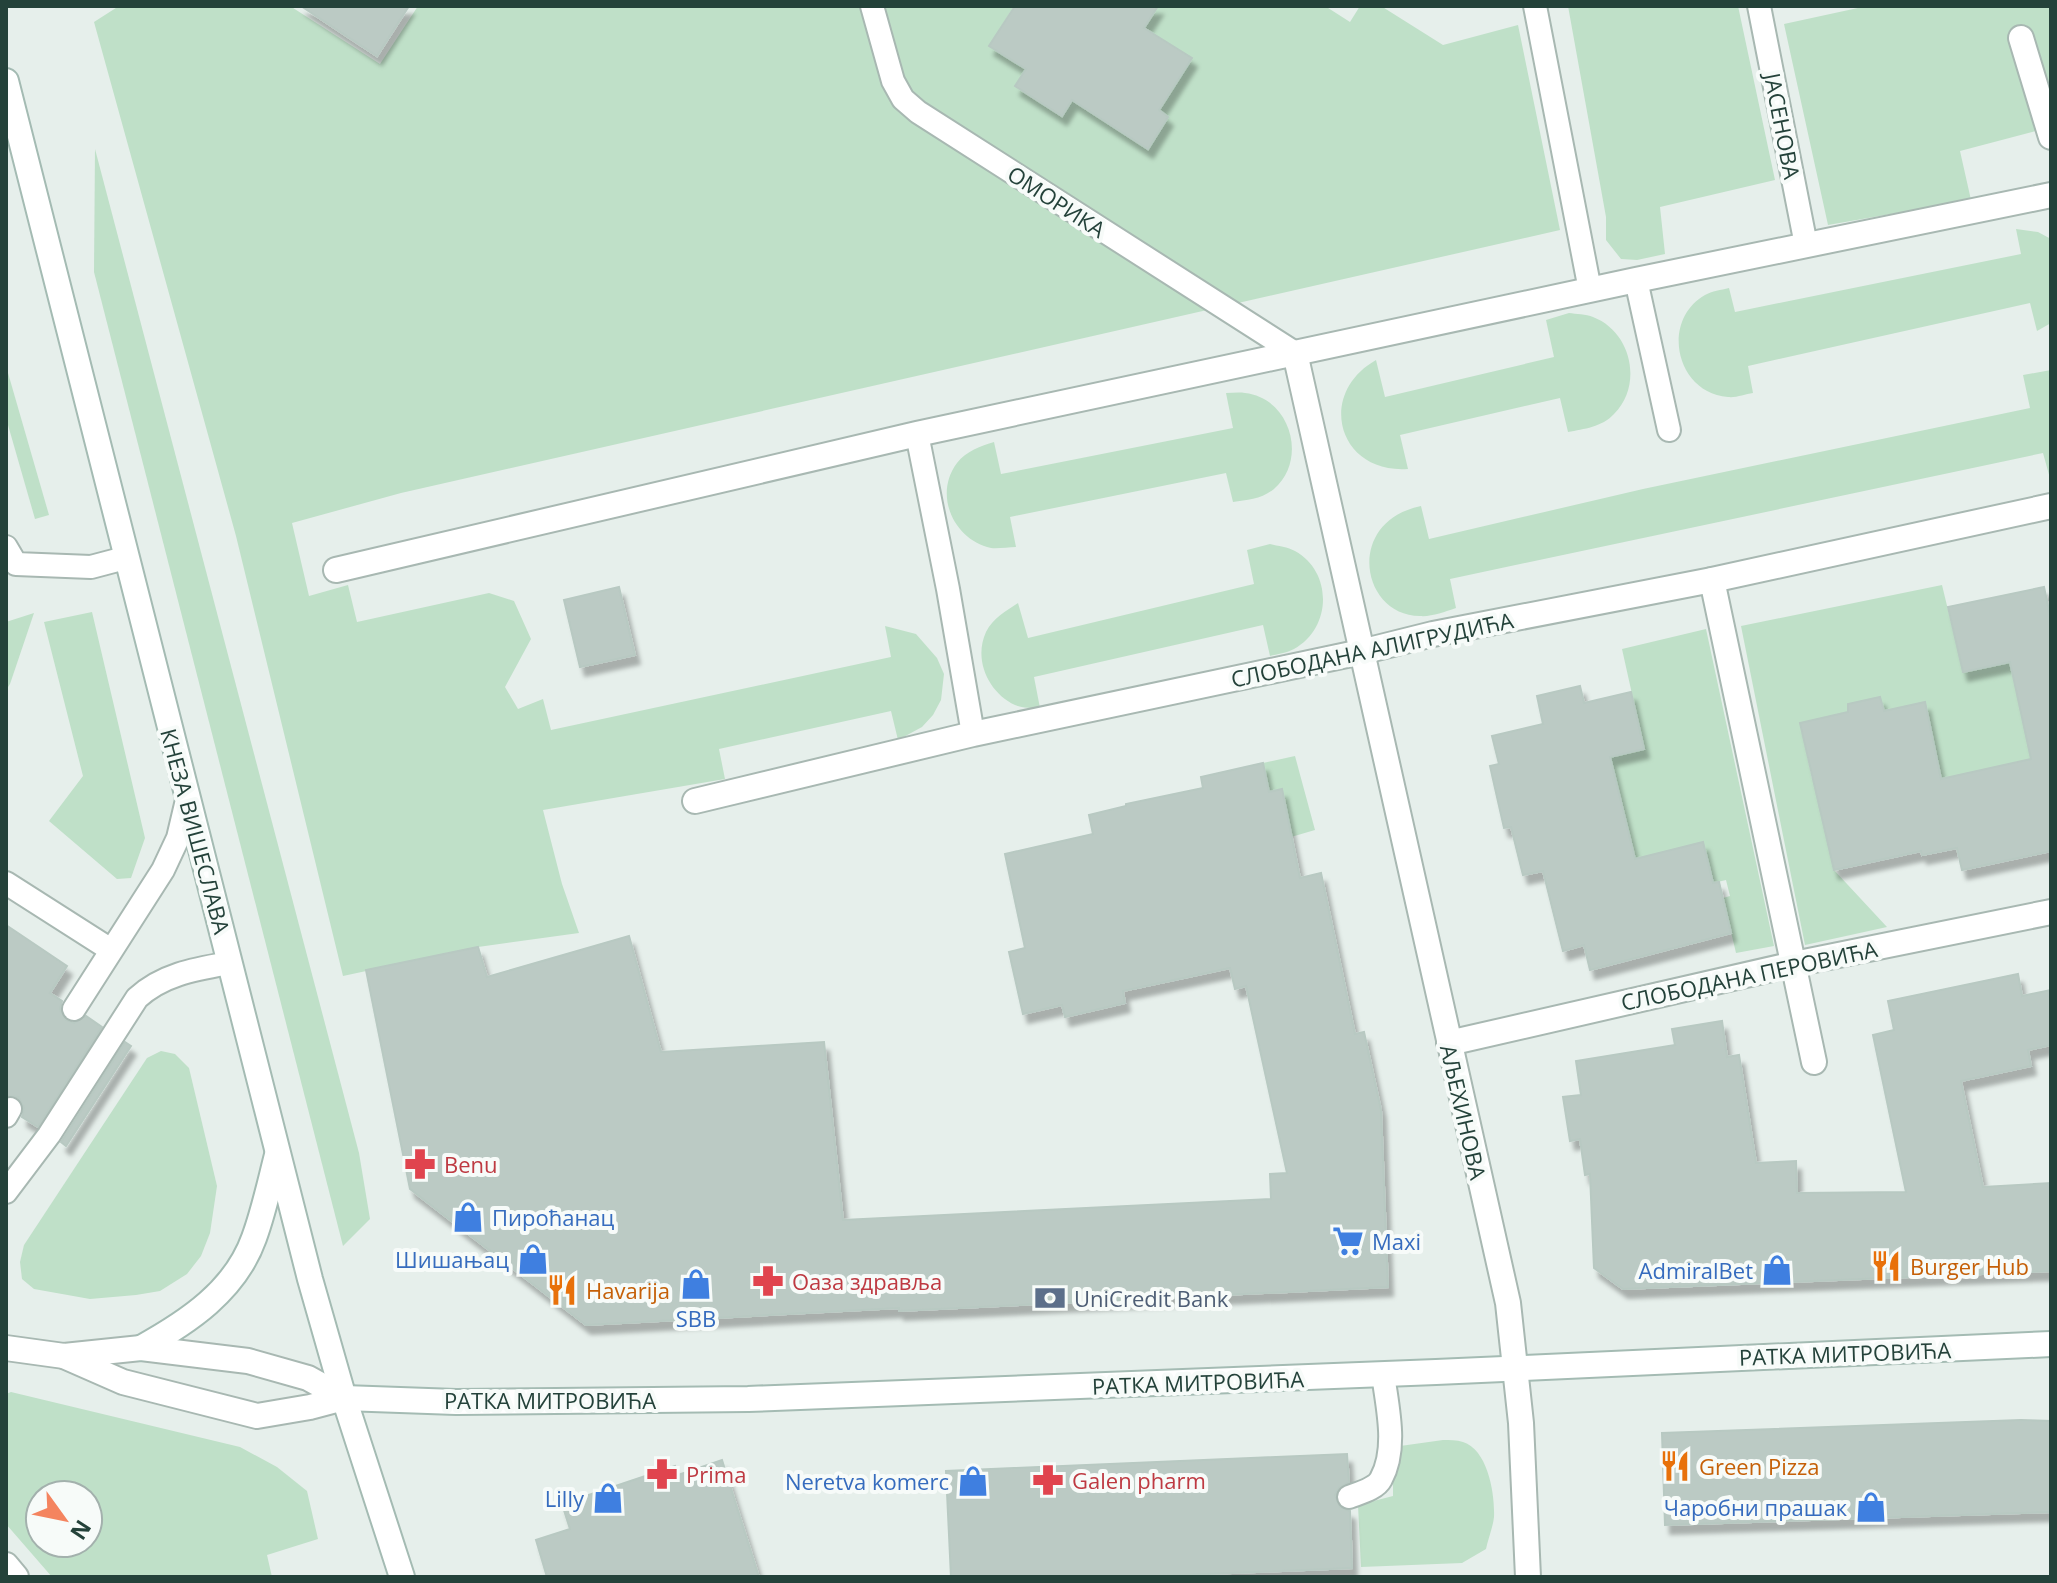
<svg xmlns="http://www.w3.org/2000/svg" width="2057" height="1583" font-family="'Open Sans',sans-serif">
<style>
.green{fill:#bfe0c8;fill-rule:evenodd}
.building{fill:#bbcac4;stroke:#b8c9c2;stroke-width:2;filter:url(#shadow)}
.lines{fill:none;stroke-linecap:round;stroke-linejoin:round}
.service-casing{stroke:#a8b8b2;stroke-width:26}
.pedestrian-casing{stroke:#a8b8b2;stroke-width:28}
.minor-casing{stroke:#a8b8b2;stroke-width:28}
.secondary-casing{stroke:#a4bbb3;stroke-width:28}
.service{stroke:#fff;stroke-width:22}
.pedestrian{stroke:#fff;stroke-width:24}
.minor{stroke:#fff;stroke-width:24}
.secondary{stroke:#fff;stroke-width:24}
.labels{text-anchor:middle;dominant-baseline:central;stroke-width:8;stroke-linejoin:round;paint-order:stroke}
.street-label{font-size:22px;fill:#24423a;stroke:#f7fbf9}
.health-label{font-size:22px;fill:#be3a42;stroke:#f7fbf9;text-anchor:start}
.shop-label{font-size:22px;fill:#366cbe;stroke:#f7fbf9;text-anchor:end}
.food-label{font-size:22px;fill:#c56008;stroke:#f7fbf9;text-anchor:start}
.service-label{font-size:22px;fill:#4e5e75;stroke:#f7fbf9;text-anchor:start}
</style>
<defs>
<filter id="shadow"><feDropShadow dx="5" dy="9" stdDeviation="2" flood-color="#0004"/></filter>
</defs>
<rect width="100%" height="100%" fill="#e6efeb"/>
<g class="green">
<polygon points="119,6 290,6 380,64 418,6 1014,6 989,46 1026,69 1015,86 1062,116 1079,90 1092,113 1148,149 1159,110 1192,59 1144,28 1158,6 1325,6 1350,22 1360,6 1381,6 1443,45 1518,25 1560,230 401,493 292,523 309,596 348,585 357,622 489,593 514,601 531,639 505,687 518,709 543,699 551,730 891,657 885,626 916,634 937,658 944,674 941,700 933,715 922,727 898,740 891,711 719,749 725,779 543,810 562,884 579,933 478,947 343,976 236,536 94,22"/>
<polygon points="1568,6 1738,6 1775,180 1660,207 1665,254 1637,260 1621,259 1606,240 1606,217"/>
<polygon points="1867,6 2051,6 2051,127 1960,151 1971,200 1828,225 1784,24"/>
<polygon points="95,149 359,1153 370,1219 343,1246 94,272"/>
<path d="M2016 229 2038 232 2051 239V323L2037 331 2030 303 1748 366 1753 393C1745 394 1736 398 1728 397 1676 393 1660 321 1705 295 1712 291 1721 290 1729 288L1735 312 2021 254Z"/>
<path d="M1569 313C1576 314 1586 314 1593 317 1632 332 1643 385 1614 414 1602 427 1584 429 1568 432L1560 398 1400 435 1408 469C1338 474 1316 394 1376 360L1385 397 1554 357 1546 320Z"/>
<polygon points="6,366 49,515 35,519 6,418"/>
<path d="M2051 370V482L2043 453 1450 579 1456 608C1444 612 1431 617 1420 616 1361 616 1344 522 1421 506L1429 539 1643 489 2030 408 2023 375Z"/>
<path d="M1226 393C1232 393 1239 392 1245 393 1291 398 1308 460 1274 489 1262 499 1247 500 1233 502L1226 473 1010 517 1016 547C1008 547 998 549 991 548 954 540 933 495 957 463 966 451 981 446 994 442L1001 474 1233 428Z"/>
<path d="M1270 544C1278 546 1288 547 1295 551 1333 572 1332 628 1294 649 1287 653 1277 654 1270 656L1263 625 1034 677 1040 708C1032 708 1022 708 1015 705 989 693 973 660 986 632 993 618 1006 611 1018 603L1028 638 1254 584 1247 550Z"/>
<polygon points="1942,585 1963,672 2010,662 2031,759 1941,779 1925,702 1884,711 1880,697 1848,704 1848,712 1800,724 1812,778 1820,777 1818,798 1834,870 1887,927 1805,945 1741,626"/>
<polygon points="92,612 145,838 131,878 117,879 49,821 83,776 44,622"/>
<polygon points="34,613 10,684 6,690 6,622"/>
<polygon points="1706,629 1774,946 1736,953 1723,898 1730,896 1726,880 1713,883 1703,843 1641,884 1610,757 1644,748 1622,649"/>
<polygon points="1295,756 1315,830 1291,837 1269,792 1263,763"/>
<polygon points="161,1051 175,1054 189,1068 217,1186 210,1233 201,1256 187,1274 160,1291 136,1295 90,1299 34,1289 22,1279 20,1262 24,1245 147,1058"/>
<path d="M11 1392 240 1447 277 1467 307 1491 318 1539 267 1555 272 1577H52L6 1524V1394ZM40 1495H88V1543H40Z"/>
<path d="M1443 1440C1449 1440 1457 1440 1463 1442 1488 1450 1495 1494 1494 1517 1493 1527 1488 1539 1486 1549L1462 1563 1361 1567 1358 1505 1393 1496V1447Z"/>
</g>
<g class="building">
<polygon points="301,6 409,6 377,56"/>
<polygon points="1015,6 1158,6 1144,28 1192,58 1159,110 1168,117 1148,149 1072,100 1062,116 1015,86 1026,69 989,46"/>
<polygon points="619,587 635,655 580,667 564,600"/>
<polygon points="2044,587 2051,620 2051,851 1962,870 1957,848 1922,855 1921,851 1834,870 1800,723 1848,712 1848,704 1880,697 1884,711 1925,702 1941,779 2031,759 2010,662 1963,672 1948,607"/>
<polygon points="1580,686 1584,703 1631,692 1644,749 1610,757 1635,859 1703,842 1713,883 1719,882 1731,933 1590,970 1584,945 1563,951 1543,871 1523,875 1511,827 1504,828 1490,766 1499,764 1492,736 1543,724 1537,696"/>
<polygon points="1263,763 1269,792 1282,789 1300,878 1321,873 1355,1034 1364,1032 1381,1110 1388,1287 899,1311 899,1308 586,1325 410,1189 366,970 478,947 487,977 629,936 661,1052 824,1042 843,1220 1271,1199 1270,1174 1287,1173 1246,986 1235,989 1230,968 1123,991 1125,1003 1065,1017 1062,1005 1023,1014 1009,952 1025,948 1005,854 1093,834 1089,815 1126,806 1126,804 1203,788 1201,777"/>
<polygon points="6,925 67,966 50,993 62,1001 60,1009 66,1020 74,1023 86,1016 102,1027 38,1127 22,1117 24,1108 18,1097 6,1096"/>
<polygon points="2018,974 2022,996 2051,990 2051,1045 2028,1050 2031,1066 1961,1081 1983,1187 2051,1183 2051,1271 1623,1289 1594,1268 1590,1174 1585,1175 1580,1139 1570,1141 1563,1097 1581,1095 1576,1061 1675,1045 1672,1029 1722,1021 1727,1057 1739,1055 1756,1163 1796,1161 1797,1193 1906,1192 1873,1035 1894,1030 1888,1001"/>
<polygon points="125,1042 131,1046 66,1146 61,1142"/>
<polygon points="2021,1420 2051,1421 2051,1512 1665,1525 1662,1433"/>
<polygon points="1347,1454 1349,1482 1339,1488 1335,1495 1340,1507 1350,1511 1352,1568 1135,1577 951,1577 946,1471"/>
<polygon points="722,1460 759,1577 547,1577 536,1540 570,1529 562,1504 675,1466 678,1475"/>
</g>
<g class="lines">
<defs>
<g id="service">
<polyline points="872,6 893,81 903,99 918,112 1295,353"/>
<polyline points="1535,6 1590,290"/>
<polyline points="1759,6 1806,245"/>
<polyline points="1636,280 1669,430"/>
<polyline points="917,434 948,589 973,734"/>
<polyline points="6,547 16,564 91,567 125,558"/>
<polyline points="6,883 111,950"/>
<polyline points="74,1009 163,870 178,838 187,800"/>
<polyline points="6,1116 10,1109"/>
<path d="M6 1192 49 1135 137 998C163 974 196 969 230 963"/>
<path d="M1349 1497C1359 1493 1376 1489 1381 1479 1398 1448 1387 1406 1383 1374"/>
</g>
<g id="pedestrian">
<polyline points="2021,38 2051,137"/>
<polyline points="1712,580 1814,1062"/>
<polyline points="1449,1043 1794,964 2051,912"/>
</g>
<g id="minor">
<polyline points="1295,353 1508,1303 1521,1423 1528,1577"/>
<polyline points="336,570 917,434 1636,280 2051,195"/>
<polyline points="695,801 973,734 1361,652 1433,634 1712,580 2051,506"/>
<polyline points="6,1348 64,1356 141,1348 248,1361 308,1378 344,1398"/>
<polyline points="66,1357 123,1382 257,1416 310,1407 344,1398"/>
<polyline points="6,1565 16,1577"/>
</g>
<g id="secondary">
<polyline points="6,81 310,1279 344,1398 402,1577"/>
<path d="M141 1348C188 1322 235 1291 254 1238 264 1211 270 1182 277 1155"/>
<polyline points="344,1398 456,1402 748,1399 1436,1372 2051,1344"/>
</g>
</defs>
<use href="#service" class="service-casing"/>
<use href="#pedestrian" class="pedestrian-casing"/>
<use href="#minor" class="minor-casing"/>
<use href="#secondary" class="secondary-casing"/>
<use href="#service" class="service"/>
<use href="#pedestrian" class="pedestrian"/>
<use href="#minor" class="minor"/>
<use href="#secondary" class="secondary"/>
</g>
<defs>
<symbol id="pharmacy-bare" viewBox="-9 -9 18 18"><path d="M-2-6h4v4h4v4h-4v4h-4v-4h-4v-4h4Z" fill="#e0444e" stroke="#f7fbf9" stroke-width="2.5" paint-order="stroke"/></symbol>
<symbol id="shop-bare" viewBox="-9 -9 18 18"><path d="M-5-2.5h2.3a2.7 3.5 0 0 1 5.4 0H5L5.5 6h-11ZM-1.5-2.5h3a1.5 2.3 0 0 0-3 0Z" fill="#3f7fe0" stroke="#f7fbf9" stroke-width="2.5" paint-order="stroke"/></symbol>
<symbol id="supermarket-bare" viewBox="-9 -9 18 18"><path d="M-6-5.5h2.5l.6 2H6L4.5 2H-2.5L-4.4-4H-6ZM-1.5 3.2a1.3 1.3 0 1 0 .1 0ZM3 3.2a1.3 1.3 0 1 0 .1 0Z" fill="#3f7fe0" stroke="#f7fbf9" stroke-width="2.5" paint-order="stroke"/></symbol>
<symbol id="restaurant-bare" viewBox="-9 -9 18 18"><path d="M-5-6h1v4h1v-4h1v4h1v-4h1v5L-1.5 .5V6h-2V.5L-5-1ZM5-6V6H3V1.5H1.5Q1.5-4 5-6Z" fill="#e8710a" stroke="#f7fbf9" stroke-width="2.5" paint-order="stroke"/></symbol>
<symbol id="bank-bare" viewBox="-9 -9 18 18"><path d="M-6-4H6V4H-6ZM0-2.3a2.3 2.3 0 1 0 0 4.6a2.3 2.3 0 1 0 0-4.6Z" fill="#5c6f8a" stroke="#f7fbf9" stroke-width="2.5" paint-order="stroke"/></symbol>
</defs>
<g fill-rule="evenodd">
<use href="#pharmacy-bare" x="398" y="1142" width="44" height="44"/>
<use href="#shop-bare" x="446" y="1195" width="44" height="44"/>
<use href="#supermarket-bare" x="1326" y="1219" width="44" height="44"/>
<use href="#shop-bare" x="511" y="1237" width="44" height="44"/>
<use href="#restaurant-bare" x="1864" y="1244" width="44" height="44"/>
<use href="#shop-bare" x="1755" y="1248" width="44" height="44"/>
<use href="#pharmacy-bare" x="746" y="1259" width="44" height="44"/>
<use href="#shop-bare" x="674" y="1262" width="44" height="44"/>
<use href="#restaurant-bare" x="540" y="1268" width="44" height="44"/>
<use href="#bank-bare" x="1028" y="1276" width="44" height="44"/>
<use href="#restaurant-bare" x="1653" y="1444" width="44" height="44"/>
<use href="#pharmacy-bare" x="640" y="1452" width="44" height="44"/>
<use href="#pharmacy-bare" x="1026" y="1458" width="44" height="44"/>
<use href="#shop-bare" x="951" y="1459" width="44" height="44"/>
<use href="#shop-bare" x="586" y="1476" width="44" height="44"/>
<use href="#shop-bare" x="1849" y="1485" width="44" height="44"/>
</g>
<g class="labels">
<g class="street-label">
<text transform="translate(1783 126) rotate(79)">ЈАСЕНОВА</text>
<text transform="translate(1057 201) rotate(33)">ОМОРИКА</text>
<text transform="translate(1372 649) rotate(-12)">СЛОБОДАНА АЛИГРУДИЋА</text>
<text transform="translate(196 831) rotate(75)">КНЕЗА ВИШЕСЛАВА</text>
<text transform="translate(1749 975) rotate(-12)">СЛОБОДАНА ПЕРОВИЋА</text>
<text transform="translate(1464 1112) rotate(77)">АЉЕХИНОВА</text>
<text transform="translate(1845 1353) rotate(-2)">РАТКА МИТРОВИЋА</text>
<text transform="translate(1198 1382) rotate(-2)">РАТКА МИТРОВИЋА</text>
<text x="550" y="1400">РАТКА МИТРОВИЋА</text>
</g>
<g class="health-label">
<text x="444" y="1164">Benu</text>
<text x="792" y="1281">Оаза здравља</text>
<text x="686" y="1474">Prima</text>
<text x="1072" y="1480">Galen pharm</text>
</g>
<g class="shop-label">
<text x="492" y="1217" text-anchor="start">Пироћанац</text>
<text x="1372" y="1241" text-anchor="start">Maxi</text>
<text x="509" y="1259">Шишањац</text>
<text x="1753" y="1270">AdmiralBet</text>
<text x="696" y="1318" text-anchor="middle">SBB</text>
<text x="949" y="1481">Neretva komerc</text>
<text x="584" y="1498">Lilly</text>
<text x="1847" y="1507">Чаробни прашак</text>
</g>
<g class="food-label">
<text x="1910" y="1266">Burger Hub</text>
<text x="586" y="1290">Havarija</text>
<text x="1699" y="1466">Green Pizza</text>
</g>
<g class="service-label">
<text x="1074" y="1298">UniCredit Bank</text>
</g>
</g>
<rect width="2057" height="1583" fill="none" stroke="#24423a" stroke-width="16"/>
<g transform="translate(64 1519) rotate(123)"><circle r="38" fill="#f7fbf9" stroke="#a3b1ad" stroke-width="2"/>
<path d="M0-6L14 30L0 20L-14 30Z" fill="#f4845f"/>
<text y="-12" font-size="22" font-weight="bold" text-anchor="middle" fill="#24423a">N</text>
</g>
</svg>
